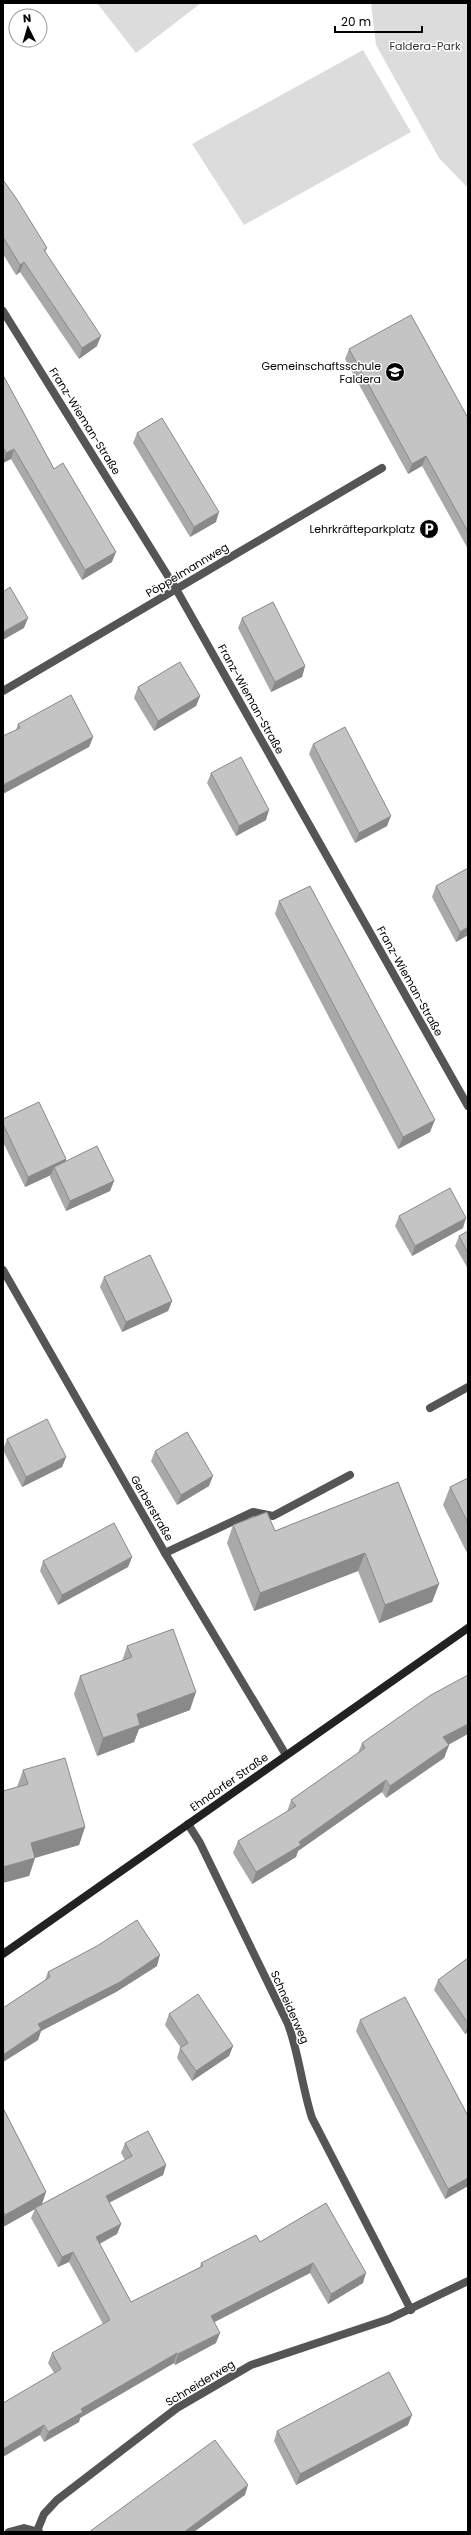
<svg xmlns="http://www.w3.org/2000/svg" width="471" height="2535" font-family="Poppins,sans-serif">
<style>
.green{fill:#dcdcdc}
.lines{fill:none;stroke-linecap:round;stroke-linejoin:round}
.lane{stroke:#555;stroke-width:8}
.street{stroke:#555;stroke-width:8}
.secondary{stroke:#222;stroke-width:8}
.wall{fill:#a9a9a9}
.shaded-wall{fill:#898989}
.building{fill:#c4c4c4;stroke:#898989}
.labels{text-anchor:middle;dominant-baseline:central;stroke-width:3;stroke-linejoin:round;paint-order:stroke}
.park-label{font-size:11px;fill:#333;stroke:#fff}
.poi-label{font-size:11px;fill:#000;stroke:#fff;text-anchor:end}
.street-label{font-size:11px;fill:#000;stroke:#fff}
</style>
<rect width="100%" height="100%" fill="#fff"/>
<g class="green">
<polygon points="97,3 201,3 136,53"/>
<polygon points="371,3 468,3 468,188 439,158 376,45"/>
<polygon points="363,50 411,132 244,225 192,144"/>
</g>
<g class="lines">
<g class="lane">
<polyline points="430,1408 468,1387"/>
<polyline points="165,1553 253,1512 273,1516 350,1475"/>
</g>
<g class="street">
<polyline points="3,311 176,589 468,1106"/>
<polyline points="3,691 382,468"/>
<polyline points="3,1270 165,1553 286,1755"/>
<path d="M188 1824 200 1843 288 2024C299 2054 302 2087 312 2118L411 2310"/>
<polyline points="37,2531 44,2514 57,2500 177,2408 251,2365 389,2319 468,2281"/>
<polyline points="9,2532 24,2528 39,2532"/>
</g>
<polyline class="secondary" points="3,1954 468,1628"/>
</g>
<g class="wall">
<polygon points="3,180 47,248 45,252 97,346 79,359 20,272 16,275 3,254"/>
<polygon points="349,349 468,418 468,549 422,466 408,474 345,359"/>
<polygon points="3,375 54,469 112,562 82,580 11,459 3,463"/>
<polygon points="137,433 216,522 190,537 133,443"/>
<polygon points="242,618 305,666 302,677 271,692 238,628"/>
<polygon points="138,687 200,696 196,706 154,731 134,698"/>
<polygon points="18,724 93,737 89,747 16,730"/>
<polygon points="313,744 387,826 355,843 309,754"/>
<polygon points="211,773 266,820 236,836 207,783"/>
<polygon points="436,886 468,935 456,942 432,897"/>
<polygon points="279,901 430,1132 398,1149 275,914"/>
<polygon points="3,1119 66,1159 66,1161 114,1181 110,1191 66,1211 50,1177 51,1175 25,1187 3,1142"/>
<polygon points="399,1216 463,1228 412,1256 395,1226"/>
<polygon points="468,1231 468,1269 455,1246 459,1236"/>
<polygon points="104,1277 172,1301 168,1311 122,1332 100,1287"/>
<polygon points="7,1439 66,1457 62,1467 22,1487 3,1450"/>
<polygon points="155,1451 209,1486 177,1505 151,1461"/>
<polygon points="468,1478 468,1553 467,1553 443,1505 450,1487"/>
<polygon points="398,1482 439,1584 432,1602 379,1623 358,1571 254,1611 227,1543 233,1525 275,1531"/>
<polygon points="132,1557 128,1567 58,1605 40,1571 43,1561"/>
<polygon points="127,1646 190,1710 139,1729 134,1742 97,1756 74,1694 80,1676 122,1661"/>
<polygon points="362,1743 448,1745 449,1745 444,1758 386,1798 382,1792 298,1851 296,1857 252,1884 233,1853 238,1841 287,1812 291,1800 358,1753"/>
<polygon points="23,1770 85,1827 79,1845 35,1858 29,1876 17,1787"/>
<polygon points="468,1958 468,2032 465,2034 434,1990 438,1980"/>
<polygon points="157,1966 116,1992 41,2031 38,2040 3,2062 3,2008 45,1980 48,1972"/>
<polygon points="169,2014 233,2046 229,2056 192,2081 177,2058 180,2048 181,2048 165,2025"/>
<polygon points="360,2020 468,2116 468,2186 445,2199 356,2031"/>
<polygon points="3,2108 46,2192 42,2204 125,2160 121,2153 125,2143 166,2165 163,2175 109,2203 121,2224 117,2234 100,2244 131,2302 200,2267 201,2263 260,2242 326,2203 363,2283 328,2304 310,2273 214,2322 216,2343 175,2365 174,2363 80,2418 79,2422 44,2442 40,2435 54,2373 48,2363 52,2353 103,2324 69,2262 58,2267 31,2218 35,2209 3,2227"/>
<polygon points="408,2425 296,2485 274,2441 277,2431"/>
</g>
<g class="shaded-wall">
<polygon points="24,262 20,272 16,275 20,265"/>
<polygon points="101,336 97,346 79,359 82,348"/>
<polygon points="14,449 11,459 3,463 6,453"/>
<polygon points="426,456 422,466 408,474 412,464"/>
<polygon points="219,512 216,522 190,537 194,527"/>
<polygon points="116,552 112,562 82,580 85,570"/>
<polygon points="28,618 24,628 3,640 3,632"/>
<polygon points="305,666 302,677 271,692 275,682"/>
<polygon points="200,696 196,706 154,731 158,721"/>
<polygon points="93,737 89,747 3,794 3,785"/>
<polygon points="269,810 266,820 236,836 239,826"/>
<polygon points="391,816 387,826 355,843 359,833"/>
<polygon points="468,927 468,935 456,942 460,932"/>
<polygon points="435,1120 430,1132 398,1149 403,1137"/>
<polygon points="66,1159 63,1170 54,1167 51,1175 25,1187 28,1177"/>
<polygon points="114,1181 110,1191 66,1211 70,1201"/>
<polygon points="466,1218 463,1228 412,1256 415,1246"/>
<polygon points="172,1301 168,1311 122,1332 126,1322"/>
<polygon points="66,1457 62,1467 22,1487 26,1477"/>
<polygon points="213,1476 209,1486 177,1505 181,1495"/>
<polygon points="365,1553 358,1571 254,1611 260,1593"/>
<polygon points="132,1557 128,1567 58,1605 62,1595"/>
<polygon points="439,1584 432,1602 379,1623 385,1605"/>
<polygon points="196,1692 190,1710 139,1729 134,1742 97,1756 103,1738 137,1714"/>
<polygon points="468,1724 468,1734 439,1750 443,1737"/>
<polygon points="449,1745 444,1758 386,1798 390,1786"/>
<polygon points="386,1780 382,1792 298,1851 296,1857 252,1884 256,1872"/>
<polygon points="85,1827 79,1845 24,1861 31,1843"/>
<polygon points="35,1858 29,1876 3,1883 3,1867"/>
<polygon points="160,1955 157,1966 116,1992 41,2031 38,2040 3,2062 3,2055 38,2024"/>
<polygon points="468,2025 468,2032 465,2034"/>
<polygon points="233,2046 229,2056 192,2081 196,2071"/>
<polygon points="166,2165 163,2175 102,2206 106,2196"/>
<polygon points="468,2178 468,2186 445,2199 448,2189"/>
<polygon points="46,2192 41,2206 35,2208 35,2209 3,2227 3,2220 5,2215"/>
<polygon points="121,2224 117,2234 92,2247 96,2237"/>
<polygon points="73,2252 69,2262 58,2267 62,2257"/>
<polygon points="313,2263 310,2273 207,2326 211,2316"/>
<polygon points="366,2273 363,2283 328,2304 331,2294"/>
<polygon points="220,2333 216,2343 175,2365 178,2354"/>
<polygon points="177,2353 174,2363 80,2418 79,2422 44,2442 48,2432 81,2409"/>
<polygon points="412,2415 408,2425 296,2485 300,2474"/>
<polygon points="44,2425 40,2435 3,2457 3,2449"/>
<polygon points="248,2485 245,2495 194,2532 184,2532"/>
</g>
<g class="building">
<polygon points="3,180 16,198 47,248 44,250 101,336 82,348 24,262 20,265 3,237"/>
<polygon points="411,315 468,418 468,532 426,456 412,464 349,349"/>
<polygon points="3,375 54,469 63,463 116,552 85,570 14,449 6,453 3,447"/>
<polygon points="162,418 219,512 194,527 137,433"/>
<polygon points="10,587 28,618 3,632 3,592"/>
<polygon points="273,602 305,666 275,682 242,618"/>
<polygon points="180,662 200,696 158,721 138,687"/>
<polygon points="71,695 93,737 3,785 3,736 20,728 18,724"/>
<polygon points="345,727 391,816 359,833 313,744"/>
<polygon points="241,757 269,810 239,826 211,773"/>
<polygon points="468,868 468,927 460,932 436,886"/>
<polygon points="310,886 435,1120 403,1137 279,901"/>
<polygon points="39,1102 66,1159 28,1177 3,1124 3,1119"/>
<polygon points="97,1146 114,1181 70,1201 54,1167"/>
<polygon points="450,1188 466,1218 415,1246 399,1216"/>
<polygon points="468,1231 468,1253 459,1236"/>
<polygon points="150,1255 172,1301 126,1322 104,1277"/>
<polygon points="47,1419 66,1457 26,1477 7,1439"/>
<polygon points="187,1432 213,1476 181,1495 155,1451"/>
<polygon points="468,1478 468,1523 450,1487"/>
<polygon points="398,1482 439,1584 385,1605 365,1553 260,1593 233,1525 267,1512 275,1531"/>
<polygon points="114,1523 132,1557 62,1595 43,1561"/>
<polygon points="173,1629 196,1692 137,1714 140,1725 103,1738 80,1676 132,1657 127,1646"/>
<polygon points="468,1675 468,1724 443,1737 449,1745 390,1786 386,1780 299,1842 301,1845 256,1872 238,1841 296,1806 291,1800 365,1748 362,1743 431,1695"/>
<polygon points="65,1758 85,1827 31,1843 35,1858 3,1867 3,1791 28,1784 23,1770"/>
<polygon points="137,1920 160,1955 120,1982 38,2024 41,2029 3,2055 3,2008 50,1977 48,1972 97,1946"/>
<polygon points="468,1958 468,2023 438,1980"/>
<polygon points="198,1994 233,2046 196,2071 180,2048 188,2043 169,2014"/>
<polygon points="405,1997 468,2116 468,2178 448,2189 360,2020"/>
<polygon points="3,2108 46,2192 5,2215 3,2211"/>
<polygon points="148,2131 166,2165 106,2196 121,2224 96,2237 131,2302 203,2266 201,2263 256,2235 260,2242 326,2203 366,2273 331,2294 313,2263 211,2316 220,2333 178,2354 177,2353 81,2409 83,2412 48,2432 44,2425 3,2449 3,2403 61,2369 52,2353 110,2320 73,2252 62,2257 35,2208 132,2156 125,2143"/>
<polygon points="389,2372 412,2415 300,2474 277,2431"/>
<polygon points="215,2440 248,2485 184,2532 89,2532"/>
</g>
<defs>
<symbol id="school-disc" viewBox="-11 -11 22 22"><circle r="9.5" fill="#000" stroke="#fff"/><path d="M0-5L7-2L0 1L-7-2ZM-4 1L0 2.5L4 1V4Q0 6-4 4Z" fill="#fff"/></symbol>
<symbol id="parking-disc" viewBox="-11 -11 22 22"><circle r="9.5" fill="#000" stroke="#fff"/><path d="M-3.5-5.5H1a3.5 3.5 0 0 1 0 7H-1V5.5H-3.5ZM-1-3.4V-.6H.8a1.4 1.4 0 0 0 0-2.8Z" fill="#fff"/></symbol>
</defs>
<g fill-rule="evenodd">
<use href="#school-disc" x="384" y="361" width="22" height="22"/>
<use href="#parking-disc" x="418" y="518" width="22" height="22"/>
</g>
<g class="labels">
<g class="park-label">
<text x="425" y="46">Faldera-Park</text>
</g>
<g class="poi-label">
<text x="381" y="366">Gemeinschaftsschule<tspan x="381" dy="13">Faldera</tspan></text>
<text x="415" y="529">Lehrkräfteparkplatz</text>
</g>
<g class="street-label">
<text transform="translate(85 421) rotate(58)">Franz-Wieman-Straße</text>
<text transform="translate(187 570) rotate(-31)">Pöppelmannweg</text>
<text transform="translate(251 699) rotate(61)">Franz-Wieman-Straße</text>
<text transform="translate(410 981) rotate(61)">Franz-Wieman-Straße</text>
<text transform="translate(152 1508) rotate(60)">Gerberstraße</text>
<text transform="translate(229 1782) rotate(-35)">Ehndorfer Straße</text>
<text transform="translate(290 2007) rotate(66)">Schneiderweg</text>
<text transform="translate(200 2383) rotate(-31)">Schneiderweg</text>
</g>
</g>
<rect width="471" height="2535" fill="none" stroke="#000000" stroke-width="8"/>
<g transform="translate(28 28) rotate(355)"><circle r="19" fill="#ffffff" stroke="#999999"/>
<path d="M0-3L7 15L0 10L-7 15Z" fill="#000000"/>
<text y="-6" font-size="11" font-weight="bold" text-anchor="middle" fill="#000000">N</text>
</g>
<path d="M335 26v6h87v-6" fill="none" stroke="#000000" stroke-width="2"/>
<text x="341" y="26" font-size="12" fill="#000000" stroke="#ffffff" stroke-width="3" paint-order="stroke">20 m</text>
</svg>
